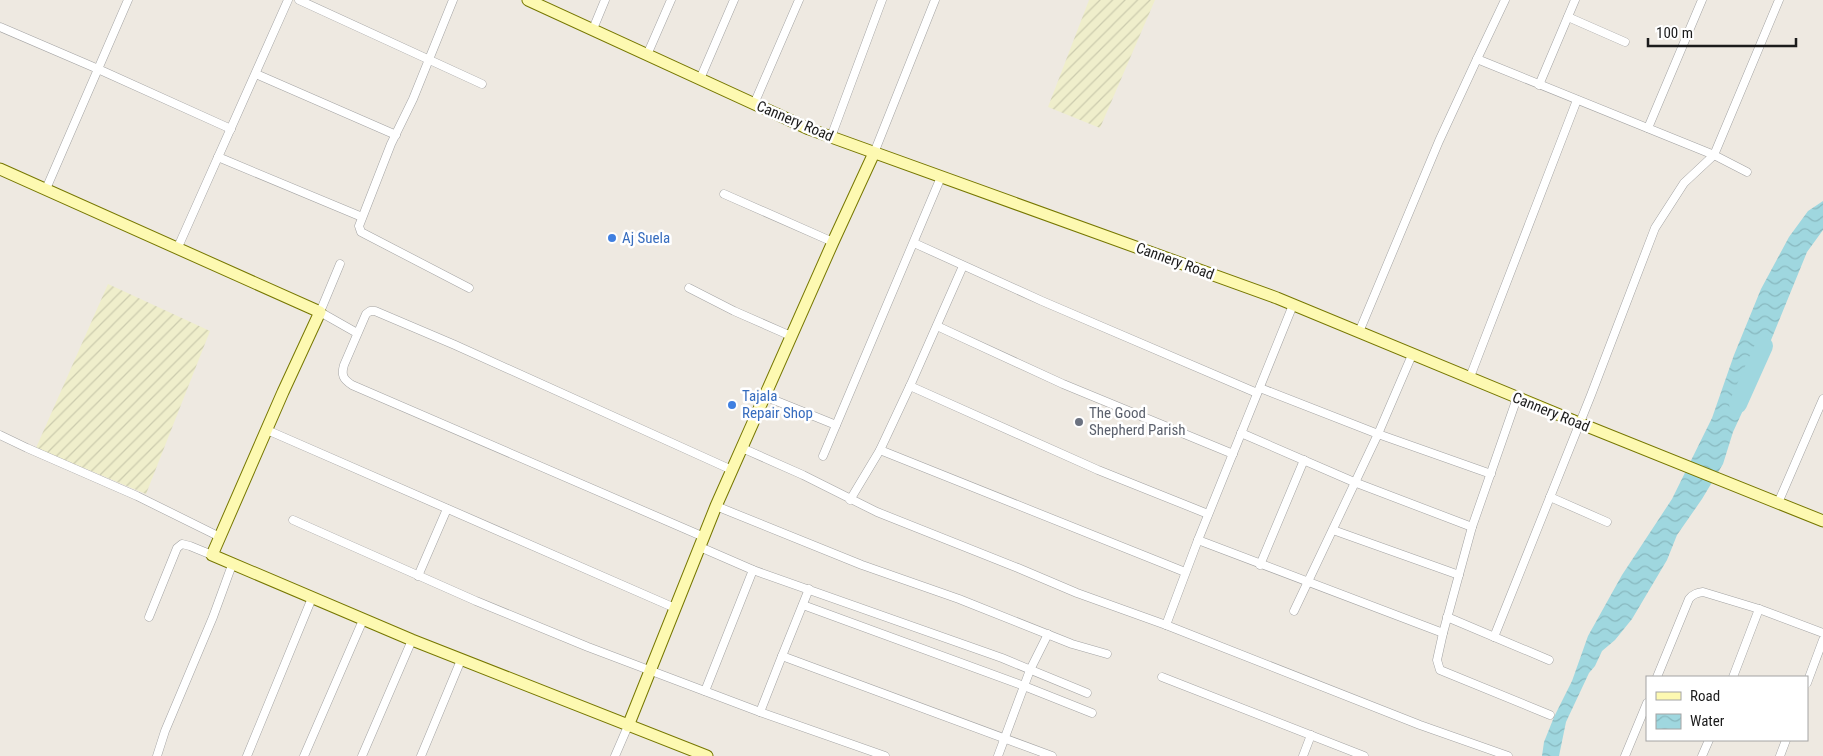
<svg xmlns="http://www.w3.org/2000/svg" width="1823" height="756" font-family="'Roboto Condensed',sans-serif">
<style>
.farmland{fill:url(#farmland-furrows)}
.water{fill:url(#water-waves)}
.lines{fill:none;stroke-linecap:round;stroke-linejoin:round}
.river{stroke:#9fd7df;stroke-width:18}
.street-casing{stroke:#a3a3a3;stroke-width:9}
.secondary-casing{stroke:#767700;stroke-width:13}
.street{stroke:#fff;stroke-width:8}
.secondary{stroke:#fdf9b1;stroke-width:11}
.shop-dot{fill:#3f7fe0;stroke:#fff;stroke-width:2}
.worship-dot{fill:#6b7280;stroke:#fff;stroke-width:2}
.labels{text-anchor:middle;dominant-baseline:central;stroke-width:5;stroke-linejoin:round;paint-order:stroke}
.street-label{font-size:15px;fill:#1c1c1c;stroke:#fff}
.shop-label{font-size:15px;fill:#366cbe;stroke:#fff;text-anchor:start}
.worship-label{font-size:15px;fill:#5b616d;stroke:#fff;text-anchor:start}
</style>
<defs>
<pattern id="farmland-furrows" width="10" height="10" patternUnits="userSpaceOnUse" patternTransform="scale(1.25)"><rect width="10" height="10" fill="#efeecb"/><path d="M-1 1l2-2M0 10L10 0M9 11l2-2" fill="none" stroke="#ccccae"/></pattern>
<pattern id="water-waves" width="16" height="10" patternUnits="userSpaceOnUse" patternTransform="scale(1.25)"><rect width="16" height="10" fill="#9fd7df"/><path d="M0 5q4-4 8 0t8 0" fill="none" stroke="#88b8bf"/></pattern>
</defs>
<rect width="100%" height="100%" fill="#eee9e1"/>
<g class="farmland">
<polygon points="1089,0 1155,0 1100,128 1048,107"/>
<polygon points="108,284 210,331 146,494 36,448"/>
</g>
<polygon class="water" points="1823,201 1823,230 1807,252 1769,345 1756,364 1747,386 1745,406 1733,432 1723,464 1702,499 1677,535 1667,560 1632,619 1615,640 1602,651 1595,666 1589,673 1566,722 1559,756 1542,756 1544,742 1554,717 1572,681 1588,636 1622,575 1672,499 1712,418 1734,355 1761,289 1789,237 1808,211"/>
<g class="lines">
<polyline class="river" points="1738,404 1764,346"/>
<defs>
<g id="street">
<polyline points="299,0 482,84"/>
<polyline points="453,0 413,99 391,144 359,226 361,232 469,288"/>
<polyline points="1568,17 1625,42"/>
<polyline points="0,27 98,69 231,129"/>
<polyline points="593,29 605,0"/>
<polyline points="647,55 671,0"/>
<polyline points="1477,59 1505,0"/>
<polyline points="256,74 396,135"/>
<polyline points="700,79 734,0"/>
<polyline points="1539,85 1575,0"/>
<polyline points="754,104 799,0"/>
<polyline points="1648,128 1702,0"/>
<polyline points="831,137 882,0"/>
<polyline points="874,153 935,0"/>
<polyline points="218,157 362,217"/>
<polyline points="46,189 128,0"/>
<polyline points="724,194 833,242"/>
<polyline points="914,243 1042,301 1257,393"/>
<polyline points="178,247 288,0"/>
<polyline points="340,264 320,312 357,333"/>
<polyline points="689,288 734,311 791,336"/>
<polyline points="937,326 1063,384 1233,454"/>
<polyline points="1359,332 1439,141 1477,59 1714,155 1747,172"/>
<polyline points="1470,377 1577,100"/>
<polyline points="910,386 963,266"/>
<polyline points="1260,388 1378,434 1491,474"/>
<polyline points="764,396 836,425"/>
<polyline points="267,430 675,608"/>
<polyline points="1241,433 1354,482 1472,527"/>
<polyline points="0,435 27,448 137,496 220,537"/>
<polyline points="742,448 803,475 877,512 1018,568 1077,593 1166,625 1420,725 1508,756"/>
<polyline points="880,450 1185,572"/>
<polyline points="823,456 941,177"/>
<polyline points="1550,497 1607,522"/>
<polyline points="850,500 880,450 910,386 1098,470 1208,514"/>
<polyline points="1778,503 1823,399"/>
<polyline points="716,506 862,565 959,599 1072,644 1107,654"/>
<polyline points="293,520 476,601 588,647 760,712 885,756"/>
<polyline points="1333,530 1459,575"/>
<path d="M704 537 352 385C343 379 341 375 344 365L366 314 370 311H375L455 345 732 470"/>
<polyline points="1198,540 1443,633 1472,527 1517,398"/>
<polyline points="700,547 753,570 1002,658 1087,693"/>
<polyline points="1260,565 1304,460"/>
<polyline points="418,576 447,509"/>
<polyline points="803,605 1024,686 1092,713"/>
<polyline points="1294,611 1378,434 1412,355"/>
<polyline points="149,617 177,548 182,544 190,546 212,555"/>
<polyline points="1447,617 1549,660"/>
<polyline points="1166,625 1198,540 1293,305"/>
<polyline points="1443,633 1437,660 1440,670 1550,715"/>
<polyline points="1494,637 1591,395 1655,228 1684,183 1714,155 1779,0"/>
<polyline points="782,656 809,589"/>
<polyline points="1162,677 1364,756"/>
<path d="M1657 677 1689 599C1693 594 1697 593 1703 592L1759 609 1823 633"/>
<polyline points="1733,677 1759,609"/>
<polyline points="1807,683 1823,640"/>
<polyline points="705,691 753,570"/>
<polyline points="760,712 782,656 1052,756"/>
<polyline points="157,756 165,731 213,617 232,565"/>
<polyline points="247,756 312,598"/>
<polyline points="304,756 363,620"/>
<polyline points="362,756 412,640"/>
<polyline points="421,756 461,660"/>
<polyline points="615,756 628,726"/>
<polyline points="998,756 1030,670 1048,634"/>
<polyline points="1303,756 1311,735"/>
<polyline points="1625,756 1647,703"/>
<polyline points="1702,756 1709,740"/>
<polyline points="1780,756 1786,740"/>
</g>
<g id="secondary">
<polyline points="528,0 809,129 1277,298 1579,423 1823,521"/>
<polyline points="0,169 320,312 283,392 212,555 412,640 707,756"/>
<polyline points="628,726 716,506 833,242 874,153"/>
</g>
</defs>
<use href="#street" class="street-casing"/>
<use href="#secondary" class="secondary-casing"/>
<use href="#street" class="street"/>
<use href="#secondary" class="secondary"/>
</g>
<g class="shop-dot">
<circle cx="612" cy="238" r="5"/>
<circle cx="732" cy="405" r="5"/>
</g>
<circle class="worship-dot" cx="1079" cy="422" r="5"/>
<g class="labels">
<g class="street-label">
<text transform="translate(795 121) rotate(23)">Cannery Road</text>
<text transform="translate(1175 261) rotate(20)">Cannery Road</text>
<text transform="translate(1551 412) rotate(22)">Cannery Road</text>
</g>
<g class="shop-label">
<text x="622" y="238">Aj Suela</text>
<text x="742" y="396">Tajala<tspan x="742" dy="17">Repair Shop</tspan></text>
</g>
<g class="worship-label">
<text x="1089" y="413">The Good<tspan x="1089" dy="17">Shepherd Parish</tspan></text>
</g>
</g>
<rect x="1646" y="676" width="162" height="65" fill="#ffffff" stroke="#a4a4a4"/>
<rect x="1656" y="692" width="25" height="8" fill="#fdf9b1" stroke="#a4a4a4"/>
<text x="1690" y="701" font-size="15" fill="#1c1c1c">Road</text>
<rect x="1656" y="714" width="25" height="15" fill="url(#water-waves)" stroke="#a4a4a4"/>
<text x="1690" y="726" font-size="15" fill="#1c1c1c">Water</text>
<path d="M1648 38v8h148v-8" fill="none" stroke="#1c1c1c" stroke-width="2.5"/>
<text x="1656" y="38" font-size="15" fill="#1c1c1c" stroke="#ffffff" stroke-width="4" paint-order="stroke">100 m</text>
</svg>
